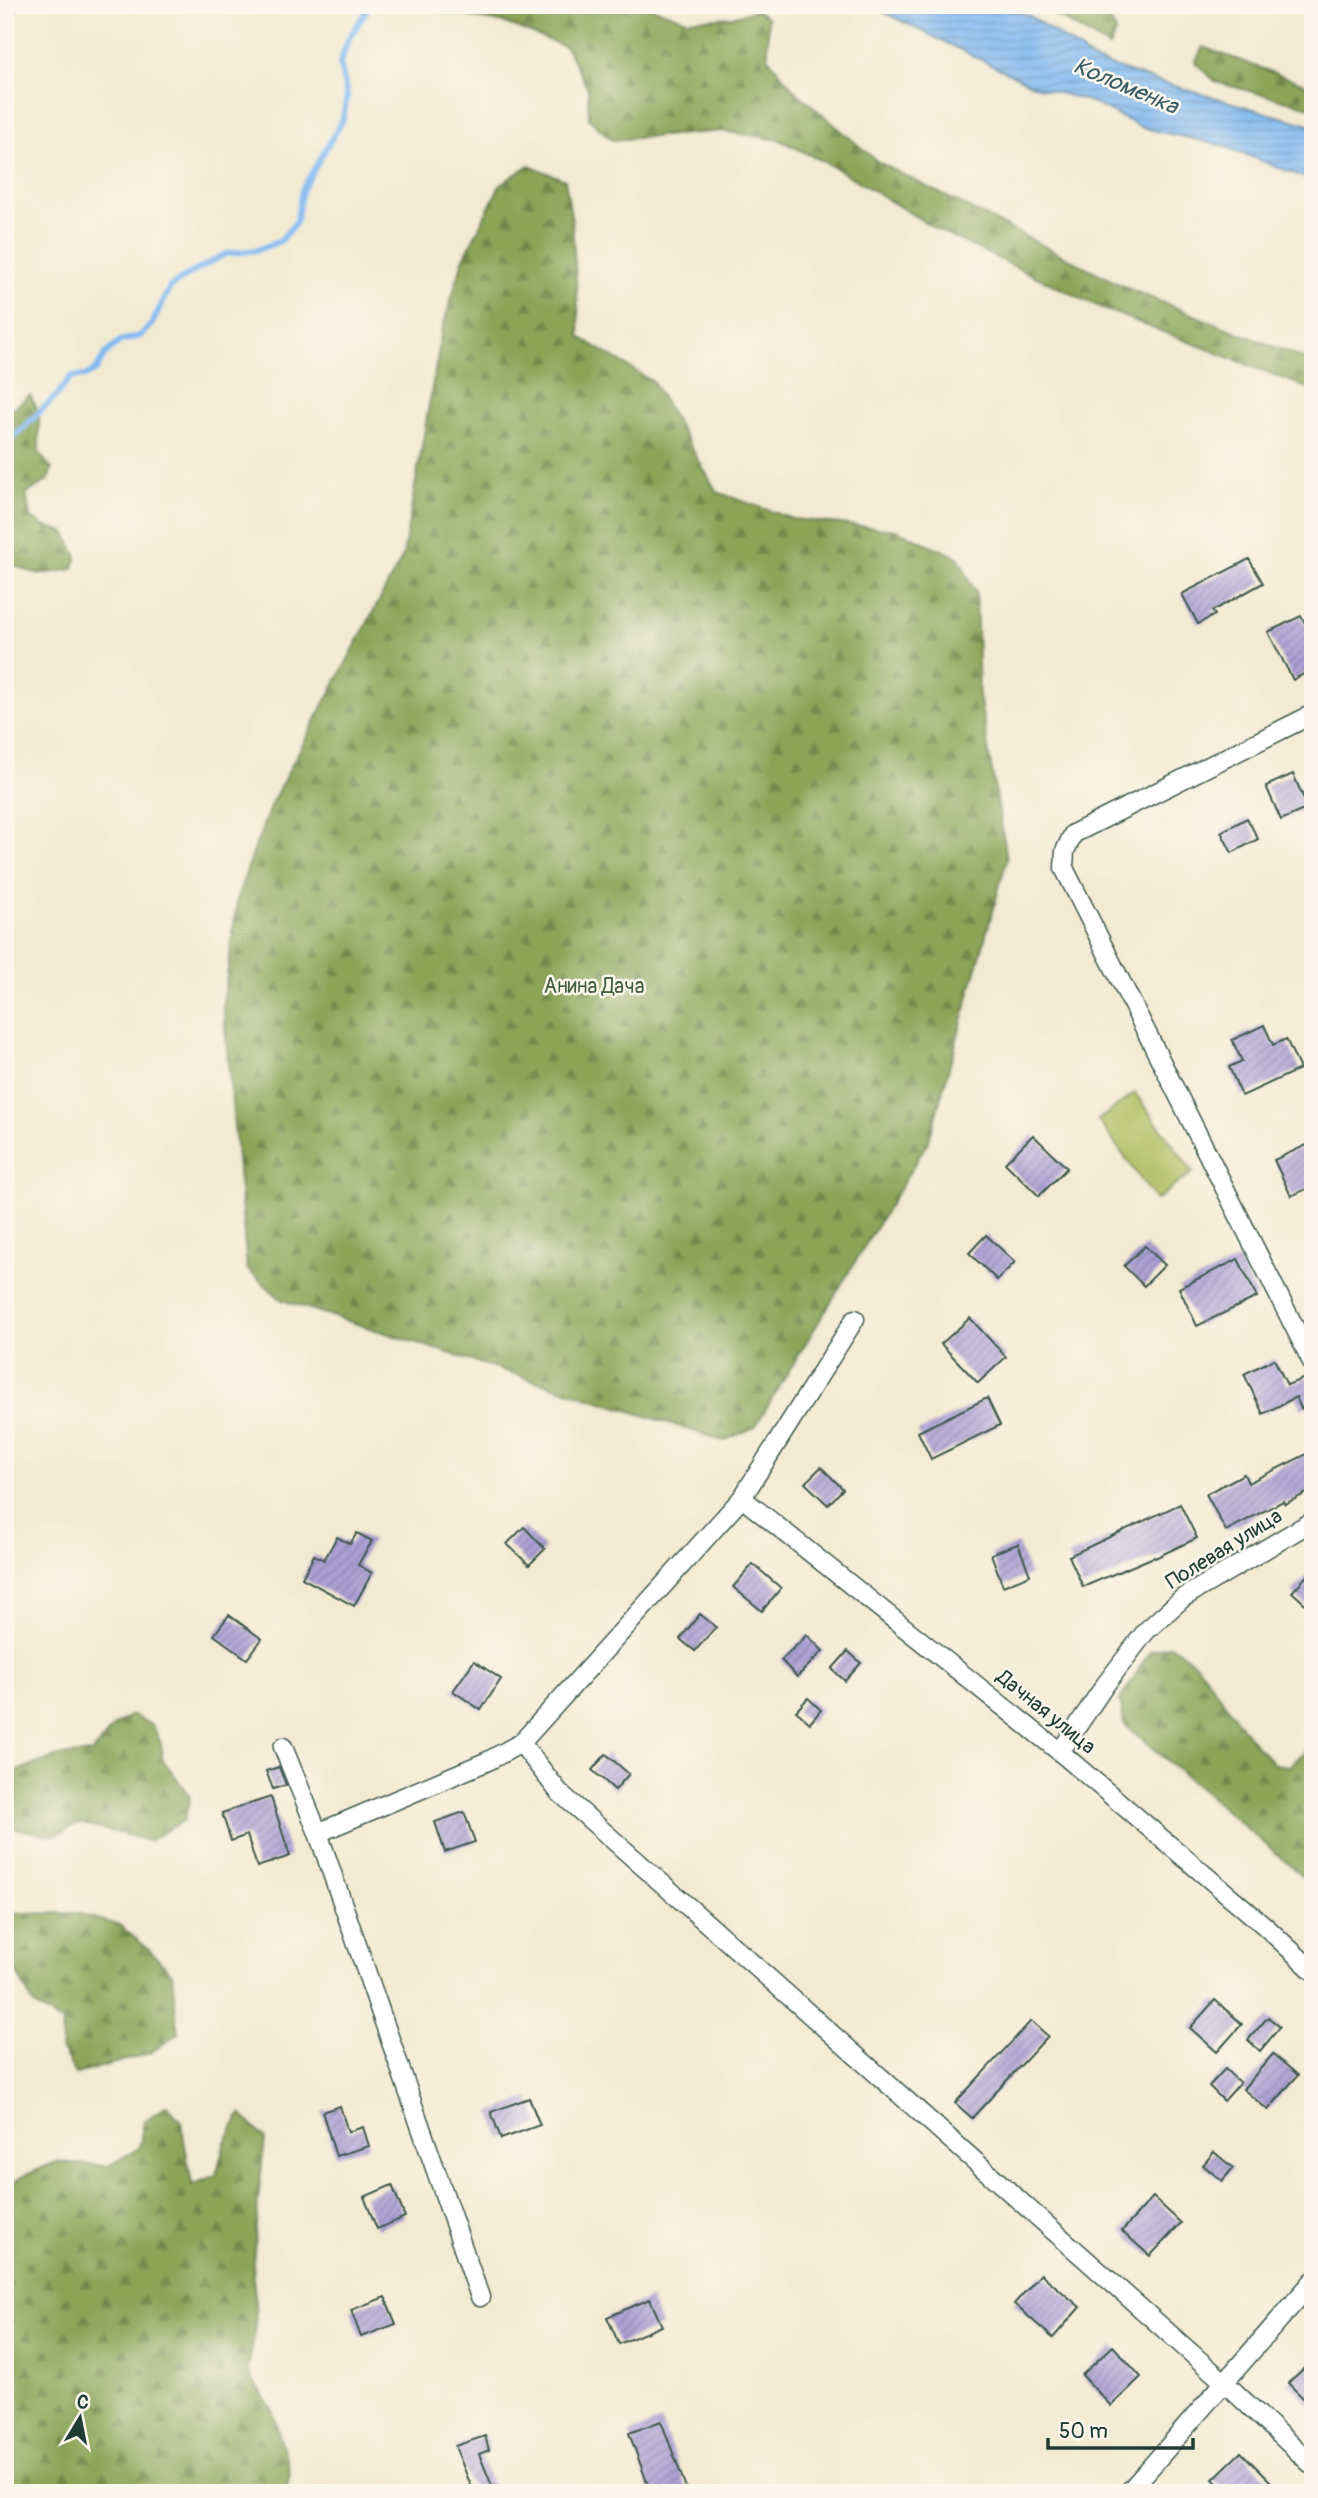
<svg xmlns="http://www.w3.org/2000/svg" width="1318" height="2498" font-family="Pangolin,sans-serif">
<style>
.grass{fill:#afbd5f;stroke:#677d4a;stroke-width:2}
.forest{fill:url(#forest-firs);stroke:#557045;stroke-width:2}
.water{fill:url(#water-rules);stroke:#507c93;stroke-width:2}
.lines{fill:none;stroke-linecap:round;stroke-linejoin:round}
.stream{stroke:#82baf2;stroke-width:6}
.building{fill:url(#building-hatch)}
.minor-casing{stroke:#3f574c;stroke-width:21}
.minor{stroke:#fff;stroke-width:18}
.labels{text-anchor:middle;dominant-baseline:central;stroke-width:5;stroke-linejoin:round;paint-order:stroke}
.park-label{font-size:21px;fill:#435d3f;stroke:#fbf7ec}
.street-label{font-size:21px;fill:#1f3d34;stroke:#fbf7ec}
.water-label{font-size:23px;font-style:italic;fill:#385c64;stroke:#fbf7ec}
</style>
<defs>
<pattern id="forest-firs" width="22" height="20" patternUnits="userSpaceOnUse" patternTransform="scale(1.75)"><rect width="22" height="20" fill="#8ba456"/><path d="M5 1l3.5 6h-7zM16 11l3.5 6h-7z" fill="#718748"/></pattern>
<pattern id="water-rules" width="6" height="5" patternUnits="userSpaceOnUse" patternTransform="scale(1.75)"><rect width="6" height="5" fill="#82baf2"/><path d="M0 2.5h6" fill="none" stroke="#6a98c5"/></pattern>
<pattern id="building-hatch" width="6" height="6" patternUnits="userSpaceOnUse" patternTransform="scale(1.75)"><rect width="6" height="6" fill="#aca0d5"/><path d="M-1 1l2-2M0 6l6-6M5 7l2-2" fill="none" stroke="#8b84ae"/></pattern>
</defs>
<rect width="100%" height="100%" fill="#fbf7ec"/>
<filter id="ink" filterUnits="userSpaceOnUse"><feTurbulence type="fractalNoise" baseFrequency=".0143" numOctaves="2"/><feDisplacementMap in="SourceGraphic" scale="14" xChannelSelector="R" yChannelSelector="G"/><feConvolveMatrix kernelMatrix="1 2 1 2 8 2 1 2 1" color-interpolation-filters="sRGB"/></filter>
<filter id="wash" filterUnits="userSpaceOnUse"><feTurbulence type="fractalNoise" baseFrequency=".00686" numOctaves="4" result="noise"/><feDisplacementMap in="SourceGraphic" scale="28" xChannelSelector="R" yChannelSelector="G"/><feGaussianBlur stdDeviation="1.57" result="paint"/><feColorMatrix in="noise" values="0 0 0 0 0 0 0 0 0 0 0 0 0 0 0 0 0 1.4 0 .05"/><feComposite in="paint" operator="in"/></filter>
<g filter="url(#wash)">
<rect width="100%" height="100%" fill="#f2ead1"/>
<polygon class="grass" points="1135,1093 1193,1172 1156,1200 1098,1120"/>
<g class="forest">
<polygon points="416,5 644,5 687,20 732,17 756,10 768,18 768,58 794,90 878,162 1131,290 1313,362 1313,390 1104,309 938,230 836,168 780,140 722,131 612,140 589,119 588,89 566,47 505,23 417,7"/>
<polygon points="1039,5 1096,5 1106,13 1116,31 1109,47"/>
<polygon points="1203,47 1310,86 1310,107 1216,82 1195,62"/>
<polygon points="529,165 565,180 572,221 580,337 653,382 717,492 793,519 896,530 958,557 976,593 979,695 1007,859 929,1140 755,1427 724,1441 282,1300 247,1269 223,1004 238,895 271,804 403,556 442,330 463,260 500,185"/>
<path d="M30 395 39 413V453L52 469 48 480 26 494 30 517 44 526 65 532 77 557 72 569C42 575 32 577 5 559V415Z"/>
<polygon points="1171,1645 1198,1666 1250,1738 1274,1764 1289,1766 1304,1753 1313,1727 1313,1885 1124,1724 1120,1700 1150,1651"/>
<polygon points="131,1715 152,1725 161,1743 162,1758 190,1797 184,1820 149,1841 80,1823 53,1836 5,1826 5,1775 58,1756 92,1753 113,1727"/>
<polygon points="76,1913 119,1925 146,1947 172,1974 178,2033 150,2053 76,2074 61,2049 63,2023 34,2005 9,1958 5,1955 5,1914"/>
<polygon points="167,2105 181,2122 192,2185 216,2175 225,2142 241,2114 265,2139 259,2190 253,2262 256,2328 247,2372 272,2410 290,2472 286,2493 5,2493 5,2188 23,2176 56,2162 108,2166 139,2148 144,2121"/>
</g>
<polygon class="water" points="869,5 998,5 1030,16 1096,61 1153,80 1313,126 1313,181 1221,145 1143,128 1091,102 1035,86"/>
<g class="lines">
<polyline class="stream" points="5,446 57,395 71,377 85,376 96,370 105,354 120,341 140,336 152,324 170,287 188,275 225,254 257,250 280,241 296,222 302,190 343,119 347,96 340,63 348,40 370,5"/>
</g>
<g id="blocks">
<g class="building">
<polygon points="1249,559 1263,583 1212,611 1215,615 1198,624 1182,594"/>
<polygon points="1301,616 1313,637 1313,669 1293,680 1268,632"/>
<polygon points="1293,774 1308,808 1281,820 1266,786"/>
<polygon points="1247,818 1258,839 1232,853 1221,832"/>
<polygon points="1264,1025 1273,1045 1286,1039 1300,1069 1242,1096 1229,1067 1242,1061 1232,1040"/>
<polygon points="1033,1135 1067,1168 1039,1196 1005,1163"/>
<polygon points="1313,1142 1313,1186 1291,1196 1274,1160"/>
<polygon points="986,1235 1015,1262 997,1280 969,1253"/>
<polygon points="1145,1246 1165,1265 1144,1286 1124,1266"/>
<polygon points="1238,1259 1257,1297 1197,1326 1179,1288"/>
<polygon points="970,1318 1006,1357 978,1383 941,1344"/>
<polygon points="1274,1359 1287,1385 1313,1375 1313,1389 1310,1390 1313,1404 1301,1409 1296,1397 1263,1414 1244,1374"/>
<polygon points="987,1398 1000,1425 931,1459 918,1432"/>
<polygon points="1313,1451 1313,1490 1285,1504 1283,1501 1226,1531 1206,1494 1244,1474 1248,1483"/>
<polygon points="821,1467 843,1489 828,1505 805,1483"/>
<polygon points="1180,1504 1197,1538 1155,1558 1154,1557 1083,1587 1069,1556"/>
<polygon points="524,1527 545,1549 529,1565 507,1544"/>
<polygon points="357,1533 372,1541 358,1565 372,1573 354,1606 302,1578 314,1555 324,1560 337,1537 350,1544"/>
<polygon points="1018,1544 1030,1575 1003,1586 991,1554"/>
<polygon points="753,1564 781,1588 762,1611 733,1587"/>
<polygon points="1313,1569 1313,1611 1292,1592"/>
<polygon points="700,1614 716,1627 695,1651 680,1639"/>
<polygon points="229,1615 262,1639 247,1659 214,1635"/>
<polygon points="807,1635 823,1651 797,1677 781,1660"/>
<polygon points="848,1651 861,1663 845,1681 832,1669"/>
<polygon points="474,1661 501,1679 481,1710 453,1691"/>
<polygon points="808,1698 821,1710 810,1723 796,1711"/>
<polygon points="606,1754 629,1774 615,1790 592,1770"/>
<polygon points="279,1767 286,1785 273,1789 266,1771"/>
<polygon points="271,1797 290,1856 257,1867 247,1835 231,1841 222,1813"/>
<polygon points="464,1812 475,1842 445,1852 435,1822"/>
<polygon points="1215,2000 1242,2024 1217,2052 1190,2028"/>
<polygon points="1268,2017 1280,2027 1260,2051 1248,2040"/>
<polygon points="1031,2021 1048,2036 972,2118 955,2103"/>
<polygon points="1273,2054 1298,2075 1268,2110 1243,2089"/>
<polygon points="1225,2069 1240,2083 1224,2101 1209,2086"/>
<polygon points="529,2098 540,2125 501,2139 491,2112"/>
<polygon points="340,2106 348,2132 363,2127 369,2146 336,2156 322,2112"/>
<polygon points="1214,2152 1233,2168 1222,2181 1203,2165"/>
<polygon points="392,2185 405,2217 377,2229 364,2197"/>
<polygon points="1153,2197 1181,2223 1150,2256 1122,2231"/>
<polygon points="1041,2274 1080,2307 1053,2338 1014,2304"/>
<polygon points="385,2297 396,2324 361,2337 351,2310"/>
<polygon points="650,2299 662,2326 619,2344 607,2317"/>
<polygon points="1113,2346 1141,2377 1111,2406 1082,2375"/>
<polygon points="1313,2360 1313,2408 1288,2383"/>
<polygon points="661,2421 688,2493 651,2493 629,2433"/>
<polygon points="485,2436 489,2450 479,2454 495,2493 474,2493 455,2446"/>
<polygon points="1241,2452 1270,2481 1259,2493 1227,2493 1213,2479"/>
</g>
</g>
</g>
<g filter="url(#ink)">
<use href="#blocks" fill-opacity="0" stroke="#3f574c" stroke-width="2"/>
<g class="lines">
<defs>
<g id="minor">
<polyline points="1313,714 1073,834 1065,851 1064,868 1313,1364"/>
<polyline points="742,1498 1060,1752 1266,1927 1313,1971"/>
<polyline points="521,1743 559,1792 1225,2383 1313,2466"/>
<polyline points="283,1747 318,1833 480,2297"/>
<polyline points="1060,1752 1105,1685 1146,1631 1184,1597 1313,1521"/>
<polyline points="318,1833 488,1761 521,1743 742,1498 855,1319"/>
<polyline points="1128,2493 1313,2281"/>
</g>
</defs>
<use href="#minor" class="minor-casing"/>
<use href="#minor" class="minor"/>
</g>
</g>
<g class="labels">
<g class="park-label">
<text x="594" y="986">Анина Дача</text>
</g>
<g class="street-label">
<text transform="translate(1224 1549) rotate(-32)">Полевая улица</text>
<text transform="translate(1046 1712) rotate(39)">Дачная улица</text>
</g>
<g class="water-label">
<text transform="translate(1126 86) rotate(23)">Коломенка</text>
</g>
</g>
<rect width="1318" height="2498" fill="none" stroke="#fbf7ec" stroke-width="28"/>
<g transform="translate(80 2418) rotate(10)" stroke="#fbf7ec" stroke-width="5" paint-order="stroke">
<path d="M0-5L12 26L0 18L-12 26Z" fill="#1f3d34"/>
<text y="-10" font-size="19" font-weight="bold" text-anchor="middle" fill="#1f3d34">С</text>
</g>
<path d="M1048 2438v10h145v-10" fill="none" stroke="#1f3d34" stroke-width="3.5"/>
<text x="1059" y="2438" font-size="21" fill="#1f3d34" stroke="#fbf7ec" stroke-width="5" paint-order="stroke">50 m</text>
</svg>
